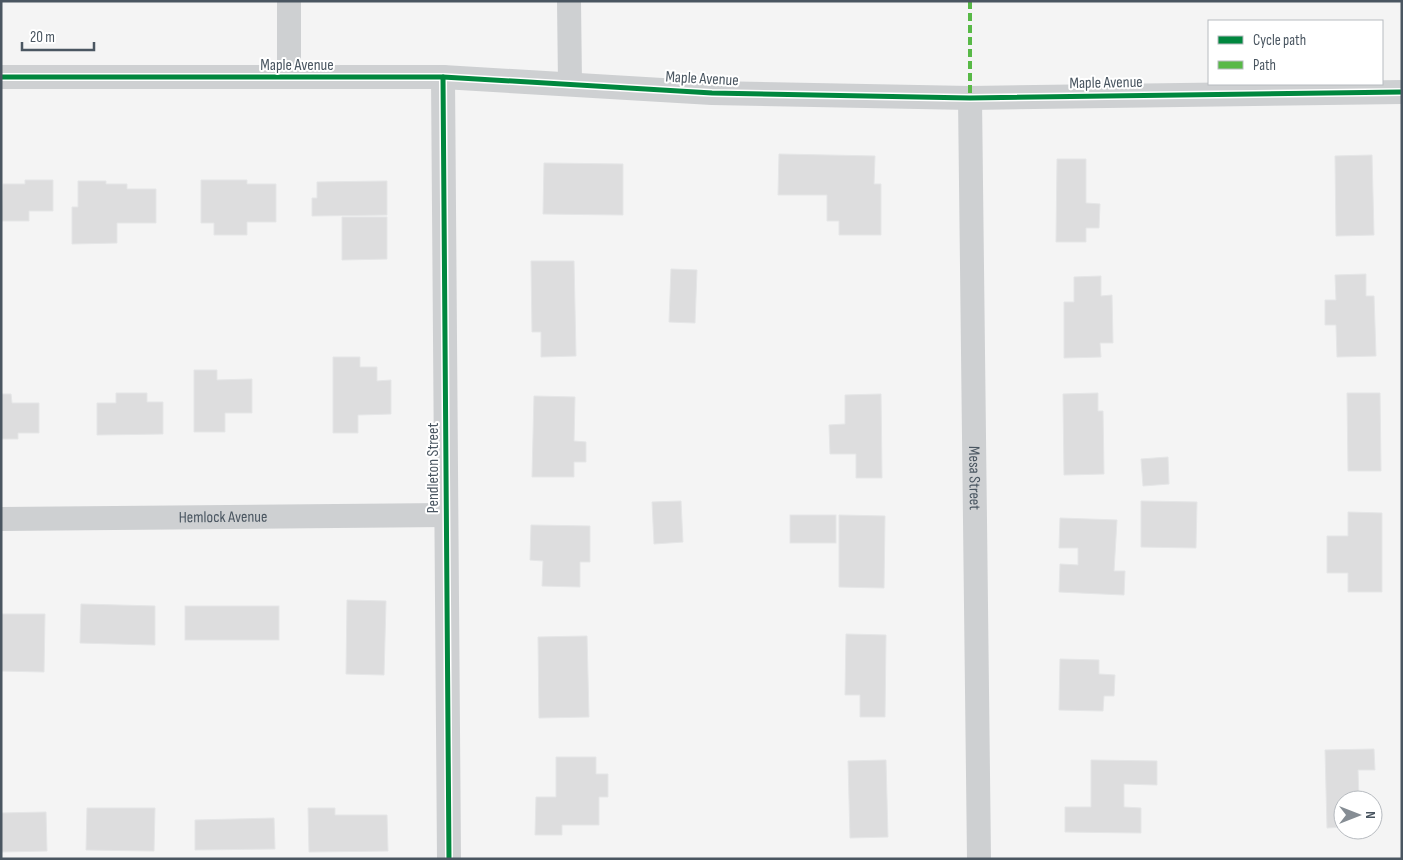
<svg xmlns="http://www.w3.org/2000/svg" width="1403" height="860" font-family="'Sofia Sans Condensed',sans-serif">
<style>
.building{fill:#ddddde;stroke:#e5e6e7}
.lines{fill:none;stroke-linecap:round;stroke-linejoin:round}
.minor{stroke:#ced0d2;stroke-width:24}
.quiet{stroke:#58b947;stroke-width:4;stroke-dasharray:8 4;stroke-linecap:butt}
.cycleway-casing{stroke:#fff;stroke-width:8}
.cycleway{stroke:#00873e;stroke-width:5}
.labels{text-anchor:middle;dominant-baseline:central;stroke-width:4;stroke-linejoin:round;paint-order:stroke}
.street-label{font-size:16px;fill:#4a5661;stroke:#fff}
</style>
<rect width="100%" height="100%" fill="#f4f4f4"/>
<g class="building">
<polygon points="779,154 875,156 874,184 881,184 881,235 839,235 839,221 827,221 827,195 778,195"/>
<polygon points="1372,155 1374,235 1336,236 1335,156"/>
<polygon points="1057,159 1086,159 1086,203 1100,204 1099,228 1086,228 1086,242 1056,242"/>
<polygon points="544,163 623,164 623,215 543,214"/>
<polygon points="25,180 53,180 53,211 29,211 29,221 1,221 3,184 25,184"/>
<polygon points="201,180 247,180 247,184 276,184 276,222 247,222 247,235 214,235 214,223 201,223"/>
<polygon points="78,181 106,181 106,184 127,184 127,189 156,189 156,223 117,223 117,243 72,244 72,207 78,207"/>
<polygon points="387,181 387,215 312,216 312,198 317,198 317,182"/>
<polygon points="342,217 387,217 387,259 342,260"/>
<polygon points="531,261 574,261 576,356 541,357 541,332 532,332"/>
<polygon points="671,269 697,270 695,323 669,322"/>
<polygon points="1366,274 1366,296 1374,296 1376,356 1337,357 1336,325 1325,325 1325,300 1336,300 1335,275"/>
<polygon points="1101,276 1101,296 1112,295 1113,343 1100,343 1101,357 1064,358 1064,302 1074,302 1074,277"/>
<polygon points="333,357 360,357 360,367 377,367 377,381 391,380 391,414 358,415 358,433 333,433"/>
<polygon points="194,370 217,370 217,380 252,379 252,413 225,413 225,432 194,432"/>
<polygon points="116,393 147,393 147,402 163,402 163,434 97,435 97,403 116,403"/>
<polygon points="1098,393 1098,411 1103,411 1104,474 1064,475 1063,394"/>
<polygon points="1347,393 1380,393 1381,471 1348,471"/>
<polygon points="1,394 11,394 12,403 39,403 39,433 18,433 18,439 1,439"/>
<polygon points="881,394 882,478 856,478 856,454 830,454 829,425 845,424 845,395"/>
<polygon points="534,396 575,397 574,441 586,442 586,462 574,462 574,477 532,477"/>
<polygon points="1168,457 1169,484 1143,486 1141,459"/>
<polygon points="681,501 683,542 654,544 652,502"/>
<polygon points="1141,501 1197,502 1196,548 1141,547"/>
<polygon points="1348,512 1382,513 1382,592 1348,592 1348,573 1327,573 1327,536 1348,536"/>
<rect x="790" y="515" width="46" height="28"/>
<polygon points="839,515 885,516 884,588 839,587"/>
<polygon points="1060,518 1117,520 1114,571 1125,571 1124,595 1059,592 1060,564 1078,565 1078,548 1059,548"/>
<polygon points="531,525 590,526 590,562 580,562 580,587 542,586 543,561 530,560"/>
<polygon points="347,600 386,601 384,675 346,674"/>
<polygon points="81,604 155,606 155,645 80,643"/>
<rect x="185" y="606" width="94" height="34"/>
<polygon points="1,614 45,614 44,672 1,671"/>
<polygon points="846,634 886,635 885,717 860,717 860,695 845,695"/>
<polygon points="587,636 589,717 539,718 538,637"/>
<polygon points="1060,659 1099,660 1099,674 1115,675 1114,696 1104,696 1103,711 1059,710"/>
<polygon points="1374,749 1375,770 1358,770 1359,800 1343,800 1343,827 1327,828 1325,750"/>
<polygon points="556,757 596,757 596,774 608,774 608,797 599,797 599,825 562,825 562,835 535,835 536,797 556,797"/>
<polygon points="886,760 888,837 850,838 848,761"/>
<polygon points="1091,760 1157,761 1157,785 1124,784 1124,807 1141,808 1141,833 1065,832 1065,807 1091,807"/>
<polygon points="87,808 155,808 154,851 86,850"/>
<polygon points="308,808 335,808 335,815 387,815 388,851 309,852"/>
<polygon points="46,812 47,851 1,852 1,813"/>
<polygon points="274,818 275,849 195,850 195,820"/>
</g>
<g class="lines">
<g class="minor">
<polyline points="289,1 289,77"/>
<polyline points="569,1 570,84"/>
<polyline points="1,77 443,77 712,93 970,98 1402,92"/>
<polyline points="443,77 449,859"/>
<path id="s1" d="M970 98 979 859"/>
<path id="s2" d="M1 519 446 515"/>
</g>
<polyline class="quiet" points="970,1 970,98"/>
<defs>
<g id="cycleway">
<polyline points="1,77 443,77 712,93 970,98 1402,92"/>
<polyline points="443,77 449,859"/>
</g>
</defs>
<use href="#cycleway" class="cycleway-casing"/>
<use href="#cycleway" class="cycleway"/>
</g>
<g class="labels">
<g class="street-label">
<text x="297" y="65">Maple Avenue</text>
<text transform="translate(702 79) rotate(3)">Maple Avenue</text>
<text transform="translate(1106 83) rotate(-1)">Maple Avenue</text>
<text transform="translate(433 468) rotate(-90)">Pendleton Street</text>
<text stroke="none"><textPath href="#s1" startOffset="380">Mesa Street</textPath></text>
<text stroke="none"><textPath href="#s2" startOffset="222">Hemlock Avenue</textPath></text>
</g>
</g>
<rect width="1403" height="860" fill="none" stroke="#4a5661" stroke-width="5"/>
<rect x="1208" y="20" width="175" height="65" fill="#ffffff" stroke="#b7bbc0"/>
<rect x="1218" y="36" width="25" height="8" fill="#00873e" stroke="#b7bbc0"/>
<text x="1253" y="45" font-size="15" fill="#4a5661">Cycle path</text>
<rect x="1218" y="61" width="25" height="8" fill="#58b947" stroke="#b7bbc0"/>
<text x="1253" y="70" font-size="15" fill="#4a5661">Path</text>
<g transform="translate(1358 815) rotate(90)"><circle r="24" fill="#ffffff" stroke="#b7bbc0"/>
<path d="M0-4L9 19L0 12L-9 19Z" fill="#868d94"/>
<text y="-8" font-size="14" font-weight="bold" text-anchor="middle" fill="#4a5661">N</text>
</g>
<path d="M22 42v8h72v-8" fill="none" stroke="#4a5661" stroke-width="2.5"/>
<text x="30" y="42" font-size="15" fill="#4a5661" stroke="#ffffff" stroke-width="4" paint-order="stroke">20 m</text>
</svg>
